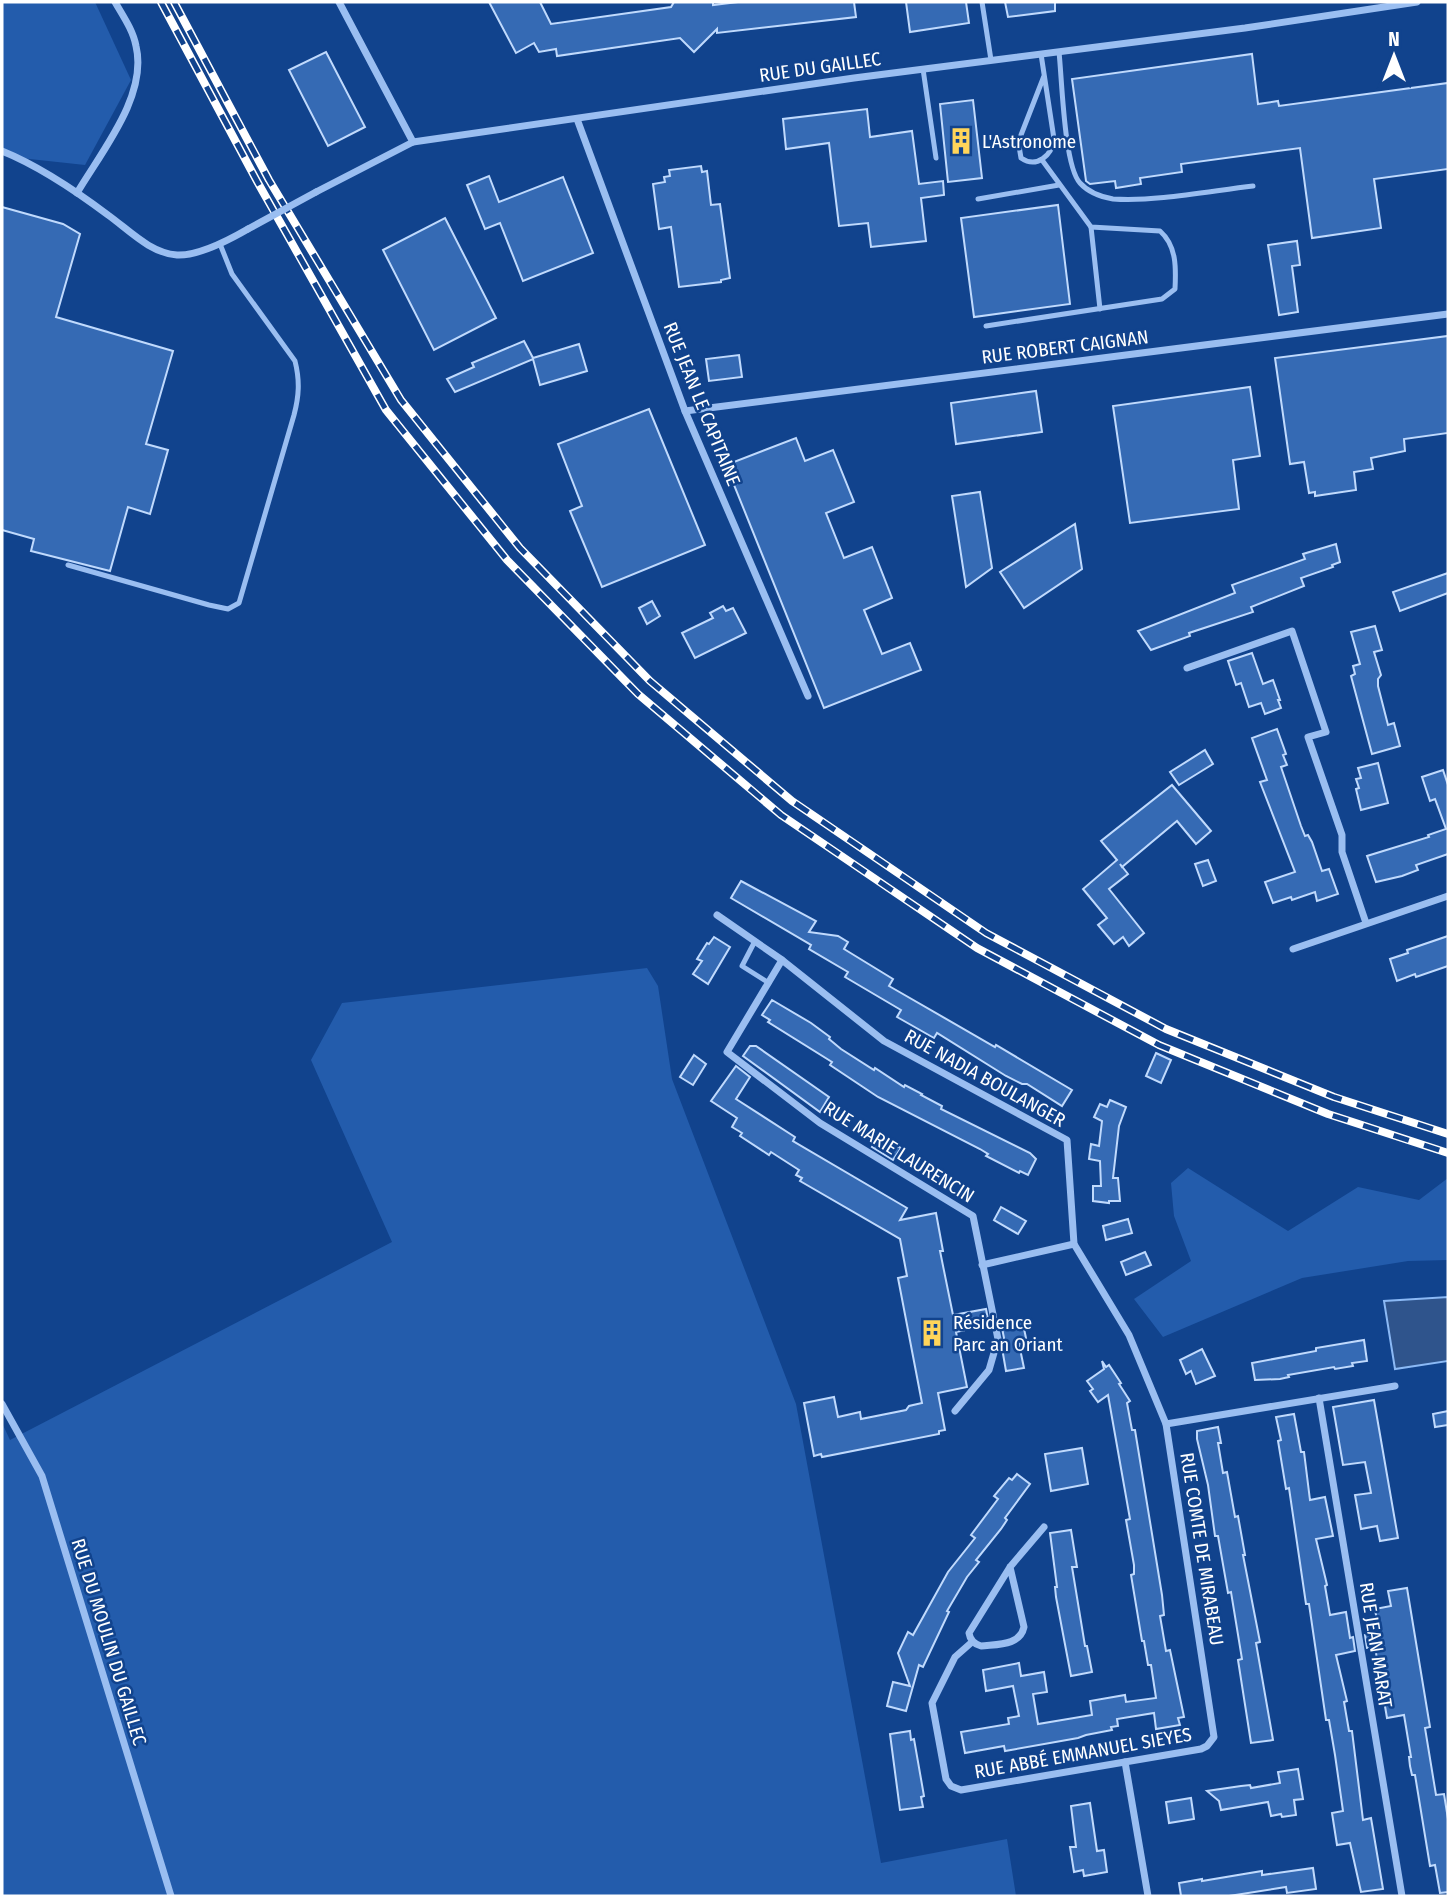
<svg xmlns="http://www.w3.org/2000/svg" width="1450" height="1898" font-family="'Fira Sans Condensed',sans-serif">
<style>
.green{fill:#235cac}
.water{fill:#2f548c;stroke:#8bb9f5;stroke-width:2}
.building{fill:#356ab4;stroke:#c0dafd;stroke-width:2}
.lines{fill:none;stroke-linecap:round;stroke-linejoin:round}
.service{stroke:#9abef1;stroke-width:5}
.minor{stroke:#9abef1;stroke-width:7}
.rail-casing{stroke:#fff;stroke-width:8}
.rail{stroke:#11438d;stroke-width:5;stroke-dasharray:16;stroke-linecap:butt}
.minor-bridge{stroke:#9abef1;stroke-width:7}
.labels{text-anchor:middle;dominant-baseline:central;stroke-width:5;stroke-linejoin:round;paint-order:stroke}
.street-label{font-size:19px;fill:#fff;stroke:#11438d}
.poi-label{font-size:19px;fill:#fff;stroke:#11438d;text-anchor:start}
</style>
<rect width="100%" height="100%" fill="#11438d"/>
<g class="green">
<polygon points="2,2 95,2 131,80 85,165 2,156"/>
<polygon points="647,968 658,986 672,1079 796,1404 881,1863 1007,1839 1016,1896 2,1896 2,1423 10,1440 392,1242 311,1060 342,1003"/>
<polygon points="1188,1168 1288,1231 1358,1187 1419,1200 1448,1178 1448,1260 1408,1261 1302,1278 1163,1337 1134,1299 1191,1261 1174,1216 1171,1183"/>
</g>
<polygon class="water" points="1448,1297 1448,1361 1395,1369 1384,1301"/>
<g class="building">
<polygon points="489,2 540,2 551,24 671,7 674,2 713,2 713,5 738,2 854,2 856,17 717,33 717,29 694,52 680,38 557,56 556,49 539,52 534,43 516,53"/>
<polygon points="906,2 966,2 969,23 910,32"/>
<polygon points="1005,2 1055,2 1055,11 1008,17"/>
<polygon points="326,52 365,127 328,146 289,70"/>
<polygon points="1252,54 1258,104 1278,101 1279,106 1448,83 1448,169 1374,179 1381,228 1312,238 1300,148 1181,164 1182,172 1140,178 1141,184 1116,188 1115,181 1090,184 1086,181 1072,79"/>
<polygon points="973,100 982,178 948,182 940,104"/>
<polygon points="867,109 870,137 912,131 919,184 943,181 944,195 921,198 926,241 871,247 868,223 839,226 829,143 786,149 783,119"/>
<polygon points="701,166 702,172 707,171 711,205 720,204 730,278 721,280 721,282 679,287 671,227 659,229 653,184 665,182 664,177 670,176 669,170"/>
<polygon points="489,176 499,202 563,177 593,253 523,281 500,223 485,229 467,185"/>
<polygon points="1058,205 1070,304 974,317 961,218"/>
<polygon points="2,207 63,224 80,234 56,317 173,351 146,444 168,450 150,514 128,507 110,571 31,551 34,539 2,530"/>
<polygon points="445,218 496,318 434,350 383,250"/>
<polygon points="1297,241 1300,265 1292,266 1298,312 1279,315 1268,245"/>
<polygon points="1448,336 1448,433 1404,439 1405,451 1371,458 1373,469 1354,472 1356,490 1315,496 1315,492 1309,493 1304,462 1290,464 1275,358"/>
<polygon points="524,341 533,358 579,344 587,371 540,385 533,359 455,392 447,379 474,367 472,363"/>
<polygon points="739,355 742,377 709,381 706,359"/>
<polygon points="1250,387 1260,456 1233,460 1239,509 1130,523 1113,406"/>
<polygon points="1036,391 1042,432 956,444 951,403"/>
<polygon points="649,409 705,545 602,587 570,511 582,506 558,444"/>
<polygon points="796,438 805,461 833,450 854,502 826,513 844,558 872,547 892,598 864,610 882,654 910,643 921,670 824,708 726,465"/>
<polygon points="980,492 992,568 966,587 952,496"/>
<polygon points="1075,524 1082,569 1024,608 1000,572"/>
<polygon points="1336,544 1340,562 1332,565 1333,567 1301,578 1304,586 1251,607 1253,612 1189,633 1190,636 1151,650 1138,631 1235,593 1232,585 1305,559 1303,554"/>
<polygon points="1448,573 1448,593 1400,611 1393,592"/>
<polygon points="652,601 660,616 647,624 639,608"/>
<polygon points="723,606 726,611 733,608 746,633 695,658 682,633 713,618 710,613"/>
<polygon points="1375,626 1382,650 1374,652 1381,675 1378,679 1378,686 1388,725 1394,723 1400,746 1372,754 1351,676 1355,674 1353,666 1360,664 1351,632"/>
<polygon points="1252,653 1263,684 1273,680 1280,700 1278,700 1281,708 1265,714 1261,703 1249,707 1241,683 1236,685 1228,661"/>
<polygon points="1277,729 1286,754 1283,755 1287,765 1281,767 1301,826 1305,836 1308,835 1312,842 1322,871 1329,869 1338,894 1317,901 1315,892 1292,900 1291,897 1273,903 1265,882 1295,872 1260,782 1267,780 1252,738"/>
<polygon points="1205,750 1213,764 1179,785 1170,772"/>
<polygon points="1378,763 1388,803 1361,810 1356,789 1359,788 1356,779 1361,778 1358,768"/>
<polygon points="1443,770 1448,785 1448,854 1416,865 1418,870 1402,876 1376,882 1367,856 1429,837 1428,835 1446,829 1435,799 1430,801 1422,777"/>
<polygon points="1172,785 1211,831 1196,844 1177,821 1122,867 1120,864 1128,874 1109,889 1144,933 1129,946 1123,937 1114,944 1098,925 1107,918 1083,889 1117,860 1101,841"/>
<polygon points="1208,860 1216,881 1203,886 1195,864"/>
<polygon points="741,881 816,921 809,932 838,936 848,942 844,949 893,979 889,986 995,1047 996,1045 1072,1090 1062,1106 1027,1084 1022,1084 1006,1076 937,1033 934,1038 897,1017 901,1010 845,977 848,972 809,949 811,945 731,898"/>
<polygon points="1448,936 1448,966 1416,977 1415,974 1397,981 1390,959 1408,953 1407,950"/>
<polygon points="714,937 730,947 708,984 693,974 702,961 697,959 707,943 709,944"/>
<polygon points="772,1000 811,1023 830,1037 829,1039 841,1049 874,1070 875,1068 904,1087 905,1085 922,1094 921,1095 942,1106 941,1109 1030,1153 1036,1159 1028,1175 1020,1171 1019,1173 986,1156 988,1154 980,1149 878,1097 830,1065 832,1062 768,1022 770,1020 762,1015"/>
<polygon points="750,1046 756,1046 829,1097 820,1112 743,1056"/>
<polygon points="1156,1053 1171,1060 1161,1083 1146,1076"/>
<polygon points="694,1055 706,1064 693,1085 680,1077"/>
<polygon points="736,1066 750,1077 736,1099 795,1137 793,1141 907,1208 900,1220 936,1213 943,1251 940,1251 953,1315 986,1309 989,1325 956,1332 967,1387 938,1393 945,1430 939,1431 939,1434 822,1457 821,1454 814,1456 804,1403 834,1397 838,1417 860,1412 861,1419 906,1410 909,1406 922,1403 898,1278 907,1276 900,1239 800,1181 802,1178 796,1175 799,1170 771,1152 769,1155 740,1136 742,1133 732,1127 737,1118 711,1101"/>
<polygon points="1110,1100 1126,1107 1119,1126 1113,1178 1118,1178 1120,1201 1109,1201 1109,1203 1093,1201 1093,1186 1101,1186 1100,1161 1089,1159 1091,1144 1099,1146 1102,1121 1094,1117 1100,1104 1107,1107"/>
<polygon points="879,1136 901,1148 893,1160 872,1147"/>
<polygon points="1001,1207 1026,1221 1018,1234 994,1220"/>
<polygon points="1128,1219 1132,1233 1106,1240 1103,1226"/>
<polygon points="1145,1252 1151,1265 1126,1275 1121,1262"/>
<polygon points="1022,1319 1027,1343 1019,1344 1024,1368 1006,1371 1002,1348 1004,1338 1001,1323"/>
<polygon points="1364,1340 1367,1361 1352,1363 1353,1366 1335,1369 1334,1367 1288,1375 1289,1377 1280,1379 1255,1380 1252,1363 1316,1351 1316,1348"/>
<polygon points="1202,1349 1215,1376 1196,1384 1191,1371 1186,1374 1180,1360"/>
<polygon points="1102,1361 1106,1367 1109,1365 1121,1383 1119,1384 1130,1401 1127,1403 1132,1430 1135,1430 1162,1595 1164,1615 1160,1616 1166,1651 1170,1650 1184,1717 1178,1718 1180,1725 1156,1729 1154,1713 1117,1719 1118,1726 1111,1727 1112,1730 1086,1735 1078,1738 1005,1751 1004,1746 965,1753 961,1732 1009,1724 1008,1718 1019,1716 1013,1686 986,1691 983,1670 1019,1663 1021,1676 1044,1672 1047,1692 1033,1694 1038,1724 1092,1715 1090,1701 1125,1695 1126,1702 1156,1698 1151,1665 1148,1665 1144,1641 1142,1641 1131,1575 1134,1574 1134,1565 1126,1520 1130,1519 1108,1395 1098,1402 1090,1391 1093,1389 1087,1381 1104,1369"/>
<polygon points="1374,1400 1398,1538 1380,1541 1377,1526 1361,1529 1355,1495 1371,1493 1365,1462 1343,1465 1333,1407"/>
<polygon points="1448,1411 1448,1425 1435,1427 1433,1414"/>
<polygon points="1294,1414 1301,1452 1304,1452 1310,1500 1325,1497 1333,1536 1316,1539 1327,1585 1325,1586 1330,1615 1346,1612 1350,1638 1353,1637 1355,1651 1336,1655 1347,1701 1344,1702 1349,1731 1352,1731 1363,1820 1371,1818 1383,1889 1361,1892 1350,1843 1337,1845 1332,1813 1343,1811 1335,1755 1329,1720 1326,1720 1309,1604 1306,1604 1289,1488 1286,1489 1278,1441 1281,1440 1276,1417"/>
<polygon points="1218,1427 1221,1443 1218,1443 1223,1473 1227,1472 1235,1517 1238,1516 1245,1555 1243,1555 1260,1642 1256,1643 1273,1740 1251,1743 1238,1660 1242,1659 1231,1592 1228,1593 1218,1536 1215,1536 1208,1485 1197,1439 1197,1431"/>
<polygon points="1082,1448 1088,1484 1051,1491 1045,1454"/>
<polygon points="1017,1474 1030,1484 1005,1518 1007,1520 1001,1529 976,1560 979,1562 967,1577 947,1611 949,1612 930,1652 923,1667 919,1665 906,1711 887,1706 893,1682 910,1686 898,1653 908,1632 913,1635 948,1572 975,1538 971,1535 998,1499 994,1496 1009,1478 1012,1480"/>
<polygon points="1071,1530 1077,1567 1072,1567 1085,1646 1087,1646 1092,1672 1071,1676 1056,1597 1055,1587 1057,1587 1050,1533"/>
<polygon points="1407,1588 1430,1727 1425,1728 1436,1795 1444,1794 1448,1819 1448,1892 1440,1893 1435,1865 1430,1866 1415,1775 1412,1775 1410,1766 1409,1757 1411,1757 1404,1715 1387,1718 1375,1647 1367,1648 1365,1635 1379,1633 1375,1609 1391,1606 1388,1591"/>
<polygon points="910,1731 911,1740 914,1739 924,1796 921,1797 923,1807 900,1810 890,1734"/>
<polygon points="1298,1769 1303,1799 1294,1800 1296,1815 1282,1817 1281,1814 1271,1816 1268,1802 1221,1810 1219,1801 1207,1791 1241,1786 1250,1785 1251,1788 1280,1783 1278,1772"/>
<polygon points="1191,1798 1194,1819 1169,1823 1166,1802"/>
<polygon points="1090,1803 1097,1851 1104,1850 1107,1872 1084,1876 1083,1870 1074,1872 1070,1847 1076,1847 1071,1806"/>
<polygon points="1313,1868 1316,1889 1287,1893 1286,1887 1229,1896 1181,1896 1179,1883 1202,1879 1202,1881 1262,1871 1262,1875"/>
</g>
<g class="lines">
<g class="service">
<polyline points="982,2 991,60"/>
<path d="M1059 52C1062 79 1064 166 1080 183 1088 192 1102 197 1113 199 1155 202 1210 191 1253 186"/>
<path d="M1041 54 1054 139C1052 155 1037 169 1021 158L1019 146 1021 135 1044 76"/>
<polyline points="923,69 936,158"/>
<polyline points="978,199 1059,185"/>
<polyline points="1091,227 1100,309"/>
<path d="M986 326 1162 299 1175 289C1176 269 1177 246 1160 231L1091 227 1042 160"/>
<path d="M68 565 209 605 228 609 239 603 294 415C299 396 300 381 295 361L232 274 220 244"/>
<polyline points="755,941 742,966 769,983"/>
</g>
<g class="minor">
<polyline points="339,2 413,142"/>
<polyline points="577,119 685,411 808,696"/>
<path d="M2 151C39 166 76 191 108 215 129 230 150 253 177 255 199 256 229 240 248 229"/>
<polyline points="316,192 413,142 854,78 1245,28 1417,2"/>
<path d="M77 193C101 152 148 96 136 46 133 30 123 16 115 2"/>
<polyline points="685,411 1448,314"/>
<polyline points="1187,668 1292,631 1326,732 1308,737 1342,835 1342,852 1366,923"/>
<polyline points="717,915 782,960 884,1041 1067,1140 1074,1244 1129,1335 1166,1424 1214,1737 1207,1746 1201,1749 961,1790 951,1786 946,1779 932,1703 955,1657 972,1642"/>
<polyline points="1293,949 1448,896"/>
<polyline points="782,960 727,1052 820,1123 973,1216 998,1339 989,1370 955,1411"/>
<polyline points="982,1265 1074,1244"/>
<polyline points="1319,1398 1402,1896"/>
<polyline points="2,1404 42,1476 171,1896"/>
<polyline points="1166,1424 1395,1386"/>
<path d="M1010 1567 1024 1627C1020 1646 997 1644 981 1646 974 1644 970 1640 969 1633L1010 1567 1044 1527"/>
<polyline points="1125,1762 1148,1896"/>
</g>
<defs>
<g id="rail">
<polyline points="161,2 258,183 386,410 507,560 638,694 781,815 977,948 1159,1045 1328,1114 1448,1153"/>
<polyline points="174,2 269,180 401,400 520,548 650,681 792,801 986,933 1166,1029 1334,1097 1448,1134"/>
</g>
</defs>
<use href="#rail" class="rail-casing"/>
<use href="#rail" class="rail"/>
<polyline class="minor-bridge" points="248,229 316,192"/>
</g>
<defs>
<symbol id="building-bare" viewBox="-9 -9 18 18"><path d="M-4-6H4V6H1V3H-1V6H-4ZM-2.5-4.3h1.7v1.8h-1.7ZM.8-4.3h1.7v1.8H.8ZM-2.5-1h1.7V.8h-1.7ZM.8-1h1.7V.8H.8Z" fill="#ffd55a" stroke="#11438d" stroke-width="2.5" paint-order="stroke"/></symbol>
</defs>
<g fill-rule="evenodd">
<use href="#building-bare" x="942" y="122" width="38" height="38"/>
<use href="#building-bare" x="913" y="1314" width="38" height="38"/>
</g>
<g class="labels">
<g class="street-label">
<text transform="translate(820 67) rotate(-8)">RUE DU GAILLEC</text>
<text transform="translate(1065 347) rotate(-7)">RUE ROBERT CAIGNAN</text>
<text transform="translate(702 404) rotate(68)">RUE JEAN LE CAPITAINE</text>
<text transform="translate(985 1078) rotate(29)">RUE NADIA BOULANGER</text>
<text transform="translate(899 1152) rotate(32)">RUE MARIE LAURENCIN</text>
<text transform="translate(1202 1549) rotate(81)">RUE COMTE DE MIRABEAU</text>
<text transform="translate(109 1642) rotate(73)">RUE DU MOULIN DU GAILLEC</text>
<text transform="translate(1376 1645) rotate(81)">RUE JEAN MARAT</text>
<text transform="translate(1083 1753) rotate(-10)">RUE ABBÉ EMMANUEL SIEYES</text>
</g>
<g class="poi-label">
<text x="982" y="141">L'Astronome</text>
<text x="953" y="1322">Résidence<tspan x="953" dy="22">Parc an Oriant</tspan></text>
</g>
</g>
<rect width="1450" height="1898" fill="none" stroke="#ffffff" stroke-width="7"/>
<g transform="translate(1394 56)" stroke="#11438d" stroke-width="5" paint-order="stroke">
<path d="M0-5L12 26L0 18L-12 26Z" fill="#ffffff"/>
<text y="-10" font-size="19" font-weight="bold" text-anchor="middle" fill="#ffffff">N</text>
</g>
</svg>
